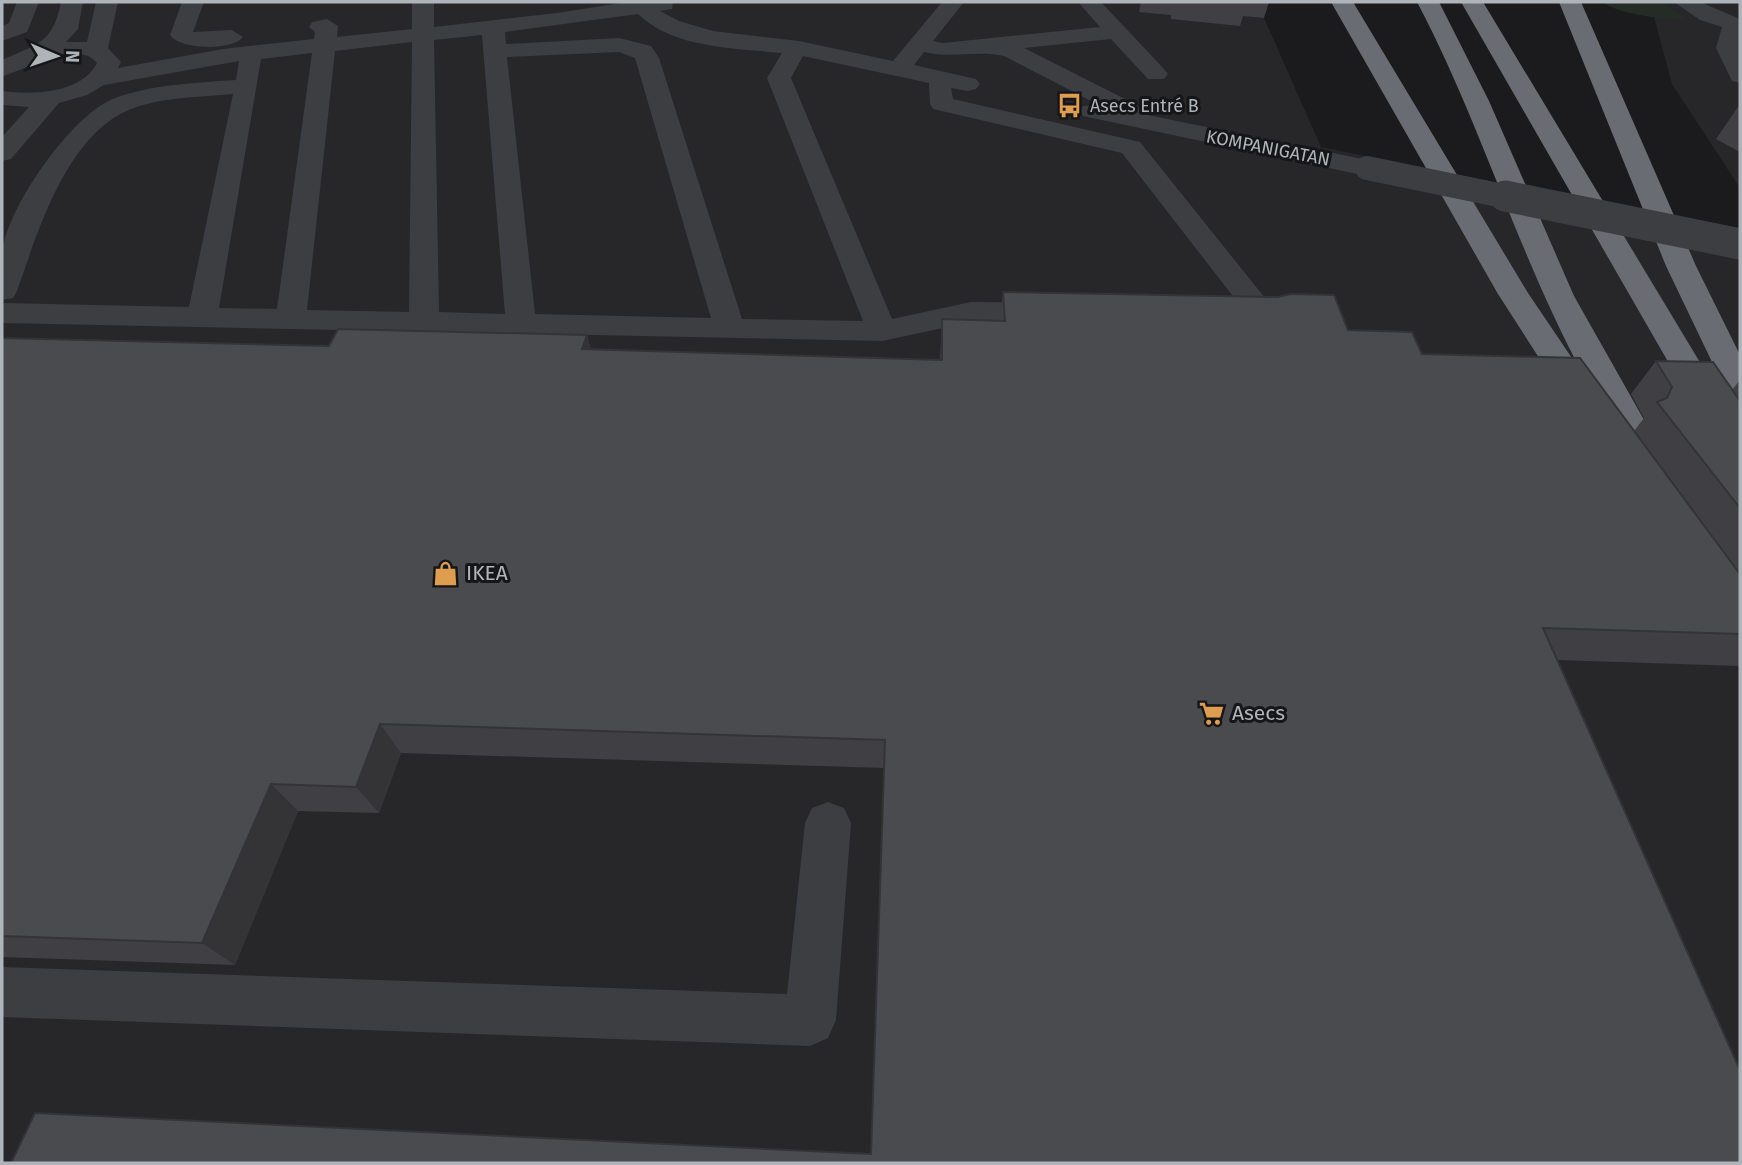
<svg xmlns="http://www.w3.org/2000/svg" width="1742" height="1165" font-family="'Fira Sans',sans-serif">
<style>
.built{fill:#27272a}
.green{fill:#252c25}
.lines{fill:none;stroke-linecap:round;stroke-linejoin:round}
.minor{fill:#3c3e41;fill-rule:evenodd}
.highway{fill:#696c72;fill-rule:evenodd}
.minor-bridge-far1{stroke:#3c3e41;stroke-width:24}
.minor-bridge{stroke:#3c3e41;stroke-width:31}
.wall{fill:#404044}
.shaded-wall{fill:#343437}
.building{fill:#4a4b4f;stroke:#343437;stroke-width:2}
.labels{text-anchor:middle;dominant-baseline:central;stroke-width:6;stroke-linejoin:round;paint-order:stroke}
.far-poi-label{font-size:18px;fill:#afb4bb;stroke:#161618;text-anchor:start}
.far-street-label{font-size:18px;fill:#afb4bb;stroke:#161618}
.poi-label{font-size:21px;fill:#afb4bb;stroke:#161618;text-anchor:start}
</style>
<rect width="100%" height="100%" fill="#1b1b1d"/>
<g class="built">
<polygon points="2,2 1263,2 1264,18 1321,147 1740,233 1740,1163 2,1163"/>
<polygon points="1650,2 1740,2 1740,188 1672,84"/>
</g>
<path class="green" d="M1604 2H1659L1685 16 1684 19C1667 20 1615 14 1604 2Z"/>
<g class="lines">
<g class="minor">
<polygon points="17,2 39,2 27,32 2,41 2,26 9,23"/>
<path d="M61 2H83L78 29 66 42H87L96 2H118L108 48 121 62 118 68 223 49 314 39 315 32 309 27 312 22 327 19 338 26 337 37 412 29V2H434V27L557 13 627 2H673L672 9 660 11 679 21 713 31 799 41 893 61 942 2H964L933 41 943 43 1100 27 1078 2H1101L1164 69 1168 74 1164 79H1148L1111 39 1024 48 1137 105 1140 110 1138 113 1367 160 1376 162 1380 168 1376 174 1367 176 1083 116 1080 111 1083 106 1099 105 1004 56C977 50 951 59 924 52L914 65 976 79 980 84 976 89 968 91 951 88 953 99 1140 142 1281 318 1277 325C1261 329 1245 329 1229 325L1225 318 1229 311 1242 308 1122 153 933 109 930 104 929 83 803 56 791 78 892 319 971 302 1054 303 1065 306 1069 313 1065 320 1054 323 971 322 882 341 2 323V303L189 307 233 94C200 97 162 97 131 109 66 135 38 232 17 291L13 298 2 300C1 285 0 267 2 252 8 206 71 116 113 99 151 84 196 83 236 80L239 61 104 85 87 95 59 103 11 159 2 161V137L29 107 2 105V91C32 95 81 94 97 63 77 38 25 71 2 76V60C37 44 53 44 61 2ZM638 14C674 49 736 48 782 53L767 78 863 321 742 319 659 58 651 46 619 38 506 44 505 32ZM482 35 505 314 439 312 434 40ZM412 42 409 312 307 310 335 51ZM619 52 635 58 711 318 535 314 507 57ZM312 53 277 309 219 308 261 59Z"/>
<path d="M182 2H204L193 32 232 30 243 37C233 51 180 50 170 35Z"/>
<polygon points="1674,2 1700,2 1740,19 1740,83 1732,81 1716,48 1722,27 1700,20"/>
<polygon points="828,802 844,808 851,823 836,1020 828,1038 810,1046 2,1017 2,967 787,994 805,823 812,808"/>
</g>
<g class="highway">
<path d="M1331 2H1353L1528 293 1584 376C1518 255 1481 123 1417 2H1439L1489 101 1574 296 1669 464 1663 473 1651 477 1639 473 1599 403 1596 409 1584 412 1572 409 1498 294Z"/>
<polygon points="1461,2 1483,2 1710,379 1740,421 1740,459 1728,456 1682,386"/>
<polygon points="1559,2 1581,2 1696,266 1740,355 1740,398 1728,395 1724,387 1666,266"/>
</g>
<polyline class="minor-bridge-far1" points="1367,168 1513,198"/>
<polyline class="minor-bridge" points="1505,196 1740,244"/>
</g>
<g class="wall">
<polygon points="1141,2 1269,2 1264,18 1243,16 1240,26 1171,19 1171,15 1139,12"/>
<polygon points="1740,106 1740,152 1716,139 1738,107"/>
<polygon points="1003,292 1348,330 1422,354 1634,431 1644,418 1631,394 1656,361 1732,390 1740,380 1740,666 1557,660 871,1154 884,768 401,753 379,813 298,811 235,965 2,957 2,338 329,346 587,335 591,350 940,360 942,319 1000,321"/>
</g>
<g class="shaded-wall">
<polygon points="587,335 596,368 582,349"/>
<polygon points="380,724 401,753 379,813 356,787"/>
<polygon points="271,784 298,811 235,965 202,943"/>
</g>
<g class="building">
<polygon points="1003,292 1278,297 1291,294 1334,295 1348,330 1412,332 1422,354 1580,358 1740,574 1740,634 1543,628 1740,1070 1740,1163 11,1163 35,1113 871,1154 885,740 380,724 356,787 271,784 202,943 2,936 2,338 329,346 338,329 587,335 582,349 942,360 942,319 1005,321"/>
<polygon points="1656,361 1713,362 1740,401 1740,508 1657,402 1667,398 1672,387"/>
</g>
<defs>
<symbol id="bus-bare" viewBox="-9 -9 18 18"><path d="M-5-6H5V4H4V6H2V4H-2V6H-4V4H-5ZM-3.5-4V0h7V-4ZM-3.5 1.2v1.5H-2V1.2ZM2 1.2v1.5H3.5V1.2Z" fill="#df9d50" stroke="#161618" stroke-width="2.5" paint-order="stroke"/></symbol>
<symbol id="shop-bare" viewBox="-9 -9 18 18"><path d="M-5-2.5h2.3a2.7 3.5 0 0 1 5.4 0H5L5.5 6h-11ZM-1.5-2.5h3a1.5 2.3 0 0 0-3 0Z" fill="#df9d50" stroke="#161618" stroke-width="2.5" paint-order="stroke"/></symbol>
<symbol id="supermarket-bare" viewBox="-9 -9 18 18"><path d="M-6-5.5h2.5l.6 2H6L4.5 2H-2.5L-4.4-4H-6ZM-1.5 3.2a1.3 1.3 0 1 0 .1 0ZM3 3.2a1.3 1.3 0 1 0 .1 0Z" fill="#df9d50" stroke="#161618" stroke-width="2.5" paint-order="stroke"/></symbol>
</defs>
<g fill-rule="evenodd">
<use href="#bus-bare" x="1052" y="88" width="35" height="35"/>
<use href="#shop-bare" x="428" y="556" width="35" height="35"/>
<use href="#supermarket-bare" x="1194" y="696" width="35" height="35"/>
</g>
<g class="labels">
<g class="far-poi-label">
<text x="1090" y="106">Asecs Entré B</text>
</g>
<g class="far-street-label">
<text transform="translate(1268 148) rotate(11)">KOMPANIGATAN</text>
</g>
<g class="poi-label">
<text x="466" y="573">IKEA</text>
<text x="1232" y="713">Asecs</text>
</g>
</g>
<rect width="1742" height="1165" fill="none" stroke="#afb4bb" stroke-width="7"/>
<g transform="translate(56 56) rotate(92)" stroke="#161618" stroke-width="5" paint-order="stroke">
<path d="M0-5L12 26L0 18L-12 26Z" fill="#afb4bb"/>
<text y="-10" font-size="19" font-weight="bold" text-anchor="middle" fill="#afb4bb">N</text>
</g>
</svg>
